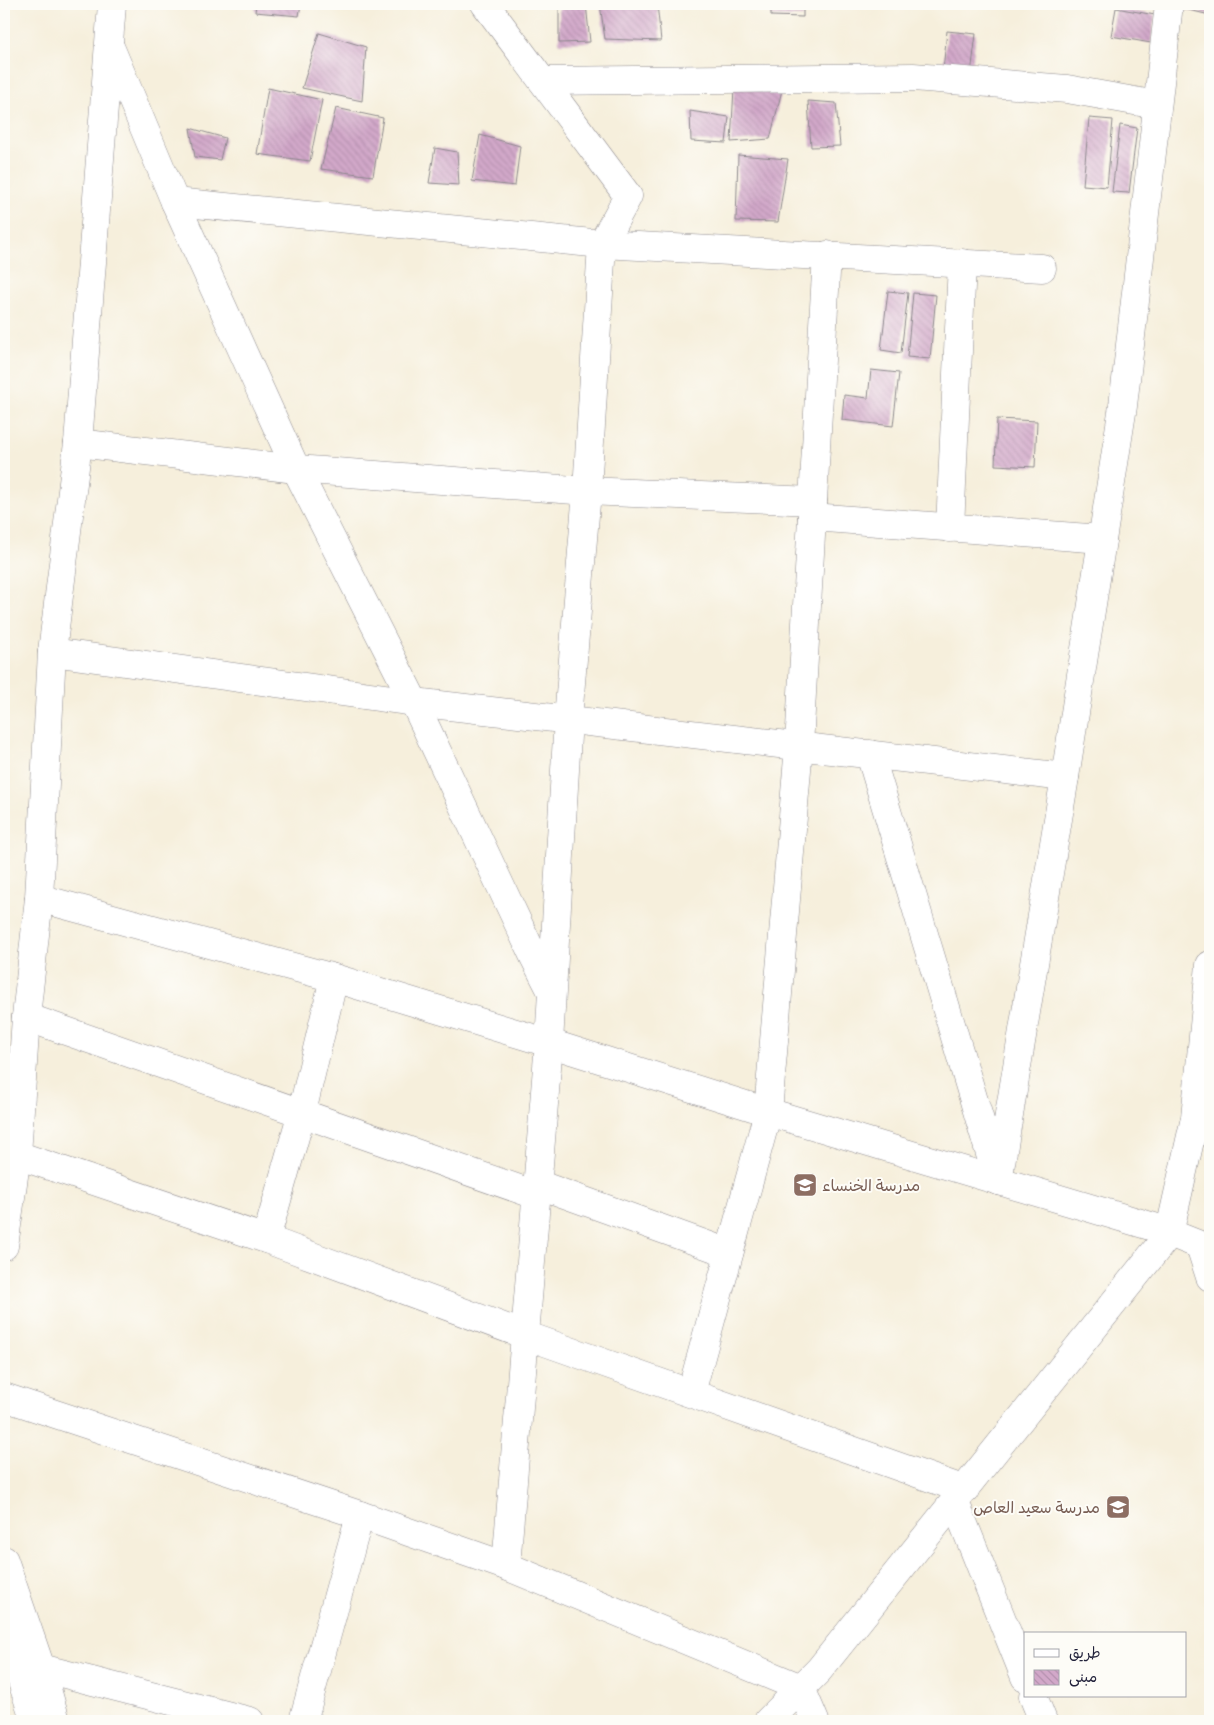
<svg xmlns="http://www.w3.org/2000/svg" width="1214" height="1725" font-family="'Patrick Hand','Playpen Sans Arabic',sans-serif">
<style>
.building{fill:url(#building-back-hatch)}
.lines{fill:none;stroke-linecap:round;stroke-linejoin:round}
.minor-casing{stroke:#8c888c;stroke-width:29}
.minor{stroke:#fff;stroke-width:28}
.labels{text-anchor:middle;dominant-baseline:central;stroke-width:4;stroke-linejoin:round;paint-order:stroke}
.education-label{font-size:16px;fill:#785e54;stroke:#fdfcf7;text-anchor:start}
</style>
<defs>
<pattern id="building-back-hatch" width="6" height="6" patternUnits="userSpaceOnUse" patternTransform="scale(1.25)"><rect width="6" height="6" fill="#d2a8c9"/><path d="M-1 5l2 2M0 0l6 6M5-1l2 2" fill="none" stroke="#b490ae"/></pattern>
</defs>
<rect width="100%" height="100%" fill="#fdfcf7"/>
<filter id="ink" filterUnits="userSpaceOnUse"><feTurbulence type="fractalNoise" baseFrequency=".02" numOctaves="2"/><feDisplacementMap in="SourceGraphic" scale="10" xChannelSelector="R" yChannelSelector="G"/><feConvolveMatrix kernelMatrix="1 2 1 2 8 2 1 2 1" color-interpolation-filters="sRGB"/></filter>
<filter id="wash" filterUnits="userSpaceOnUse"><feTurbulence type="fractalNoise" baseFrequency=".0096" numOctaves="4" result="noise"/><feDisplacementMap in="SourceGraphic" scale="20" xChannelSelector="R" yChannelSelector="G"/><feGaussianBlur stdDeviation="1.12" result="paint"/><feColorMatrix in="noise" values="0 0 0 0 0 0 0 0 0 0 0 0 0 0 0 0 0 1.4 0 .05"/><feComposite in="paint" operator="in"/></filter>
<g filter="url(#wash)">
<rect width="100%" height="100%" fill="#f6efdc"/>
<g id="blocks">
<g class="building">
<polygon points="256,4 301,4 299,16 255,12"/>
<polygon points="559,4 586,4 590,42 559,43"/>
<polygon points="600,4 657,4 661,41 605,39"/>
<polygon points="771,4 803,4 803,17 771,16"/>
<polygon points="1180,4 1210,4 1210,15 1180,8"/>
<polygon points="1116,8 1155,15 1151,43 1111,36"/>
<polygon points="947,31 976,34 971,74 943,70"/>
<polygon points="319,33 366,47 362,101 302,88"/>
<polygon points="268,88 322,100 310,161 257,154"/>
<polygon points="734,88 782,90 770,139 731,142"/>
<polygon points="808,101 836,103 840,146 811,147"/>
<polygon points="336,108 383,118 373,176 321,169"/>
<polygon points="690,111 729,117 726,143 691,141"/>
<polygon points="1089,118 1113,120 1107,187 1083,185"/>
<polygon points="1120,125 1137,128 1129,193 1112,192"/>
<polygon points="190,128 225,138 220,160 195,157"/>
<polygon points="480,135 520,146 515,186 472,181"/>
<polygon points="435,148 457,152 459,185 429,183"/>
<polygon points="738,155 788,159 778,222 736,221"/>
<polygon points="888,291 908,293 901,353 881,350"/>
<polygon points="913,293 936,295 930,359 907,357"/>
<polygon points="871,370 899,373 893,426 842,420 844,395 868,398"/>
<polygon points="997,419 1037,421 1035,467 995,465"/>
</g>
</g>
</g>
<g filter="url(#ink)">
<use href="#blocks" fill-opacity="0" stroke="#8c888c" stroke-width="1"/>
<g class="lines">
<defs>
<g id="minor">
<polyline points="485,4 628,196 602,244 587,491 568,719 549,1043 506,1566"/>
<polyline points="111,49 175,202 296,469 414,702 534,957 551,990"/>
<polyline points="544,81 913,77 1067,89 1157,105"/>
<polyline points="175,202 602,244 1042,268"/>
<polyline points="78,443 296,469 587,491 813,501"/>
<polyline points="812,517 1102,539"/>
<polyline points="950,528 962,263"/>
<polyline points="52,652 414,702 1065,777"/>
<polyline points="870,754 996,1174"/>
<polyline points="39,898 334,978 549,1043 768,1112 1157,1228 1210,1249"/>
<polyline points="26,1017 536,1195"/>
<polyline points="17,1155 266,1239 525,1335 965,1490"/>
<polyline points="998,1181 1065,777 1123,406 1169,4"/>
<polyline points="537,1184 729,1253"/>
<polyline points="266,1239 302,1112 334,978"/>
<polyline points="4,1246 17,1155 26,1017 39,898 52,652 78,443 112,4"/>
<polyline points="1200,1246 1210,1277"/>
<polyline points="691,1393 768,1112 799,746 827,255"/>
<polyline points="4,1397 360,1515 506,1566 801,1688 815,1721"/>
<polyline points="955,1502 1025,1677"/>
<polyline points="4,1560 41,1668 56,1721"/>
<polyline points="4,1627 35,1721"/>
<polyline points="41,1668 250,1721"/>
<polyline points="1033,1696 1043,1721"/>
<polyline points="303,1721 360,1515"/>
<polyline points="768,1721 819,1670 1169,1234 1195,1118 1210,965"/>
</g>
</defs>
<use href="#minor" class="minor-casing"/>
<use href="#minor" class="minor"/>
</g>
</g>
<defs>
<symbol id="school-square" viewBox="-11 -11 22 22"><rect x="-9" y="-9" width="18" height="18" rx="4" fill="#8d6e63" stroke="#fdfcf7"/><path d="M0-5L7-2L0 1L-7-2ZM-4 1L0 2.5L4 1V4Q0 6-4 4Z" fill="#fff"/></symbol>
</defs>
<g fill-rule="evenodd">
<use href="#school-square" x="791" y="1171" width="28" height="28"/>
<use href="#school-square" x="1104" y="1493" width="28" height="28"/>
</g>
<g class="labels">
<g class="education-label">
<text x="822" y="1185">مدرسة الخنساء</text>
<text x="1100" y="1507" text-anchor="end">مدرسة سعيد العاص</text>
</g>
</g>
<rect width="1214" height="1725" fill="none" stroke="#fdfcf7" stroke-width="20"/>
<rect x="1024" y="1632" width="162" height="65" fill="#fdfcf7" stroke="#a5a5ac"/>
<rect x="1034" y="1649" width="25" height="8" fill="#ffffff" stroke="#a5a5ac"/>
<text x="1069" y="1658" font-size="15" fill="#22223b">طريق</text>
<rect x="1034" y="1670" width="25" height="15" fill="url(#building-back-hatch)" stroke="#a5a5ac"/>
<text x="1069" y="1682" font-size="15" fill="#22223b">مبنى</text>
</svg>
